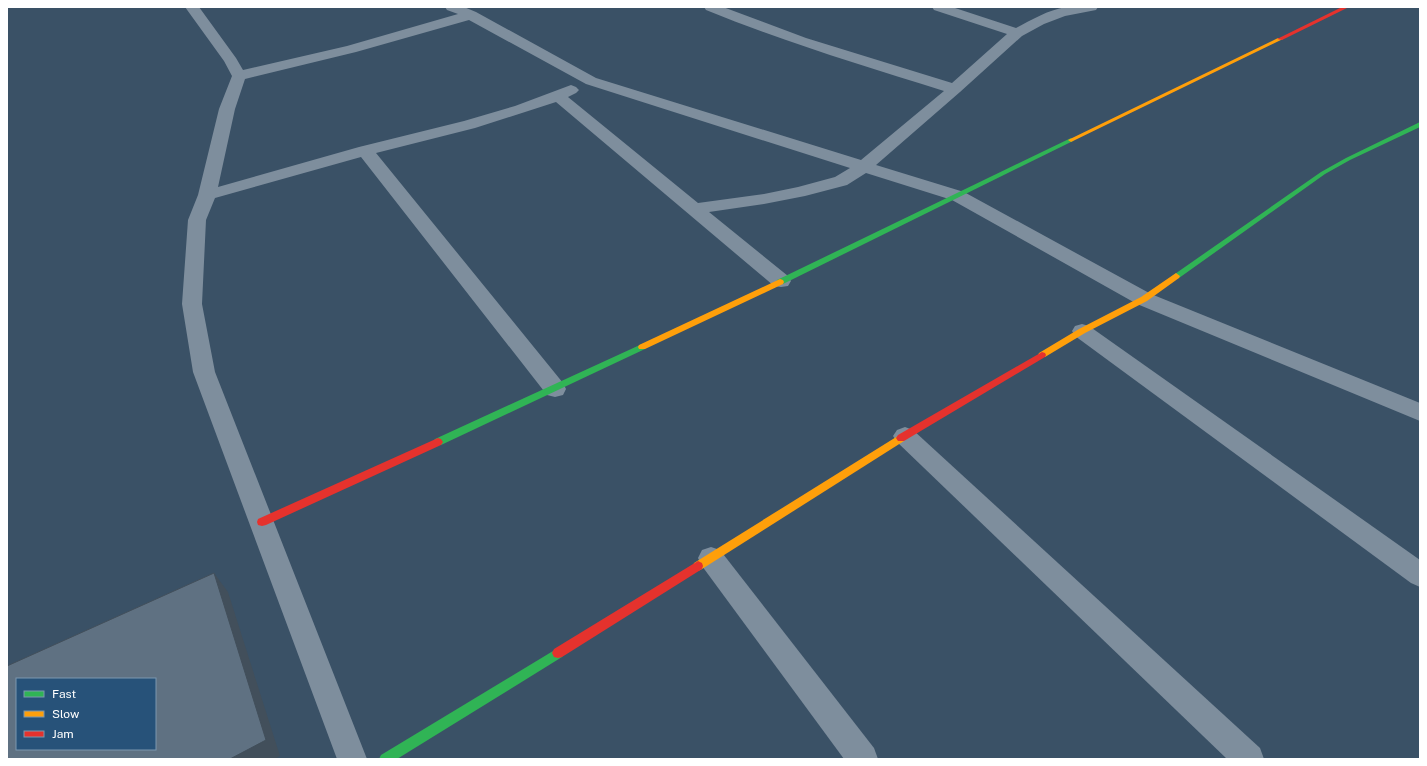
<svg xmlns="http://www.w3.org/2000/svg" width="1427" height="766" font-family="'Public Sans',sans-serif">
<style>
.lines{fill:none;stroke-linecap:round;stroke-linejoin:round}
.street{fill:#7e8e9d;fill-rule:evenodd}
.fast{fill:#30b455;fill-rule:evenodd}
.slow{fill:#ff9f0a;fill-rule:evenodd}
.jam{fill:#e5322d;fill-rule:evenodd}
.shaded-wall{fill:#424f5b}
.building{fill:#5f7182;stroke:#424f5b;fill-rule:evenodd}
</style>
<rect width="100%" height="100%" fill="#3a5166"/>
<g class="lines">
<g class="street">
<path d="M185 7H199L236 58 243 70 347 46 458 14 447 10 445 7H464L476 12 596 78 861 160 944 91C864 66 784 42 706 10L704 7H723L806 38 952 83 1007 34 934 10 932 7H952L1016 28C1031 20 1048 10 1066 7 1076 6 1087 7 1098 7L1096 10 1065 16 1044 24 1022 36 960 92 876 165 964 192 1151 294 1420 403V421L1137 304 952 200 866 173 847 185 805 196 764 204 709 212 788 276 791 281 788 286 781 287 774 286 556 102 475 128 376 153 563 383 566 389 563 395 555 397 547 395 361 157 215 198 206 220 202 304 215 372 367 759H337L193 372 182 304 188 220 198 195 219 109 232 76 224 61ZM469 20 586 84 850 168 835 177 798 187 764 194 698 203 568 97 576 93 579 90 576 87 571 85 515 106 464 121 359 147 218 187 235 109 245 79 356 52Z"/>
<polygon points="1082,324 1089,326 1420,560 1420,587 1411,583 1075,336 1072,331 1075,326"/>
<polygon points="905,427 913,430 1260,748 1264,759 1227,759 897,442 893,436 897,430"/>
<polygon points="711,547 720,550 874,748 878,759 844,759 702,566 698,558 702,550"/>
</g>
<g class="fast">
<polygon points="1420,122 1420,127 1350,160 1325,174 1179,278 1176,279 1172,276 1321,172 1346,158"/>
<polygon points="1071,138 1074,140 1073,141 783,284 777,284 776,282 777,280"/>
<polygon points="642,344 646,347 645,349 441,445 435,445 433,442 435,439"/>
<polygon points="558,648 562,649 564,653 562,657 397,759 379,759 381,755"/>
</g>
<g class="slow">
<polygon points="1278,38 1283,39 1073,141 1071,142 1068,140"/>
<polygon points="1176,273 1180,276 1179,278 1147,301 1085,333 1045,357 1039,357 1038,355 1039,353 1079,329 1141,297"/>
<polygon points="780,279 783,280 784,282 783,284 645,349 639,349 638,347 639,345"/>
<polygon points="901,434 904,435 906,438 904,441 702,569 698,571 694,569 693,566 694,563"/>
</g>
<g class="jam">
<polygon points="1342,7 1349,7 1282,40 1277,39"/>
<polygon points="1042,352 1045,353 1046,355 1045,357 904,441 898,441 896,438 898,435"/>
<polygon points="438,438 441,439 443,442 441,445 266,525 262,526 258,525 257,522 258,519"/>
<polygon points="698,561 702,563 703,566 702,569 562,657 558,658 554,657 552,653 554,649"/>
</g>
</g>
<polygon class="shaded-wall" points="214,573 228,592 280,756 275,759 230,759"/>
<path class="building" d="M214 573 266 740 230 759H7V666ZM17 679H155V749H17Z"/>
<rect width="1427" height="766" fill="none" stroke="#ffffff" stroke-width="16"/>
<rect x="16" y="678" width="140" height="72" fill="#275279" stroke="#7d97af"/>
<rect x="24" y="691" width="20" height="6" fill="#30b455" stroke="#7d97af"/>
<text x="52" y="698" font-size="12" fill="#ffffff">Fast</text>
<rect x="24" y="711" width="20" height="6" fill="#ff9f0a" stroke="#7d97af"/>
<text x="52" y="718" font-size="12" fill="#ffffff">Slow</text>
<rect x="24" y="731" width="20" height="6" fill="#e5322d" stroke="#7d97af"/>
<text x="52" y="738" font-size="12" fill="#ffffff">Jam</text>
</svg>
